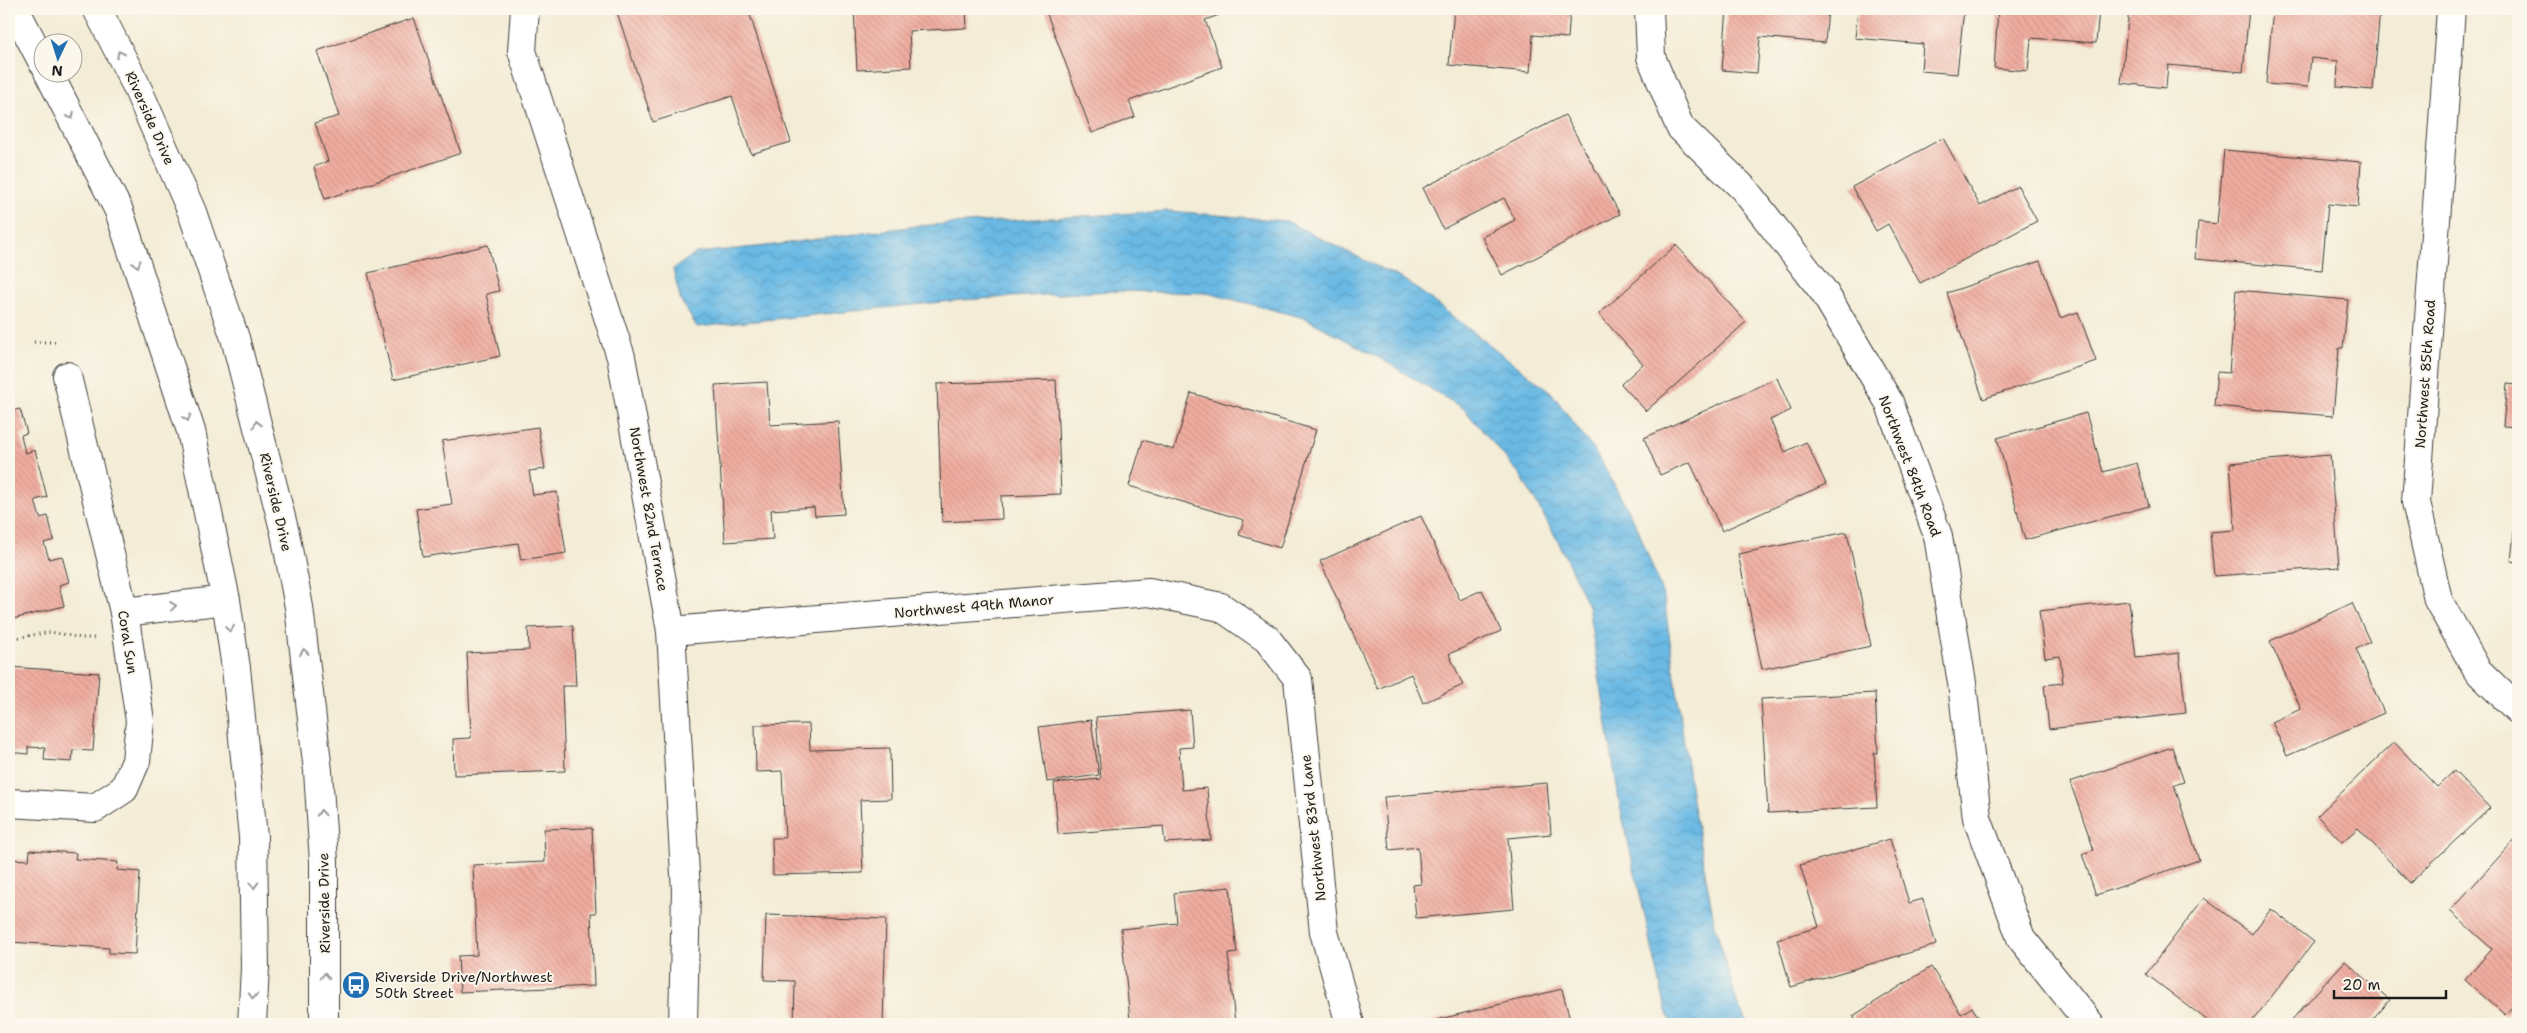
<svg xmlns="http://www.w3.org/2000/svg" width="2527" height="1033" font-family="'Shantell Sans',sans-serif">
<style>
.water{fill:url(#water-waves);stroke:#426a80}
.building{fill:url(#building-back-hatch)}
.lines{fill:none;stroke-linecap:round;stroke-linejoin:round}
.minor-casing{stroke:#3c3b38;stroke-width:30}
.tertiary-casing{stroke:#3c3b38;stroke-width:30}
.path{stroke:#3c3b38;stroke-width:3;stroke-dasharray:1 4;stroke-linecap:butt}
.minor{stroke:#fff;stroke-width:28}
.tertiary{stroke:#fff;stroke-width:28}
.oneway{stroke:#999}
.labels{text-anchor:middle;dominant-baseline:central;stroke-width:4;stroke-linejoin:round;paint-order:stroke}
.street-label{font-size:14px;fill:#1c1c1c;stroke:#fbf7ec}
.poi-label{font-size:14px;fill:#1c1c1c;stroke:#fbf7ec;text-anchor:start}
</style>
<defs>
<pattern id="water-waves" width="16" height="10" patternUnits="userSpaceOnUse" patternTransform="scale(1.25)"><rect width="16" height="10" fill="#69b9e4"/><path d="M0 5q4-4 8 0t8 0" fill="none" stroke="#5a9ec3"/></pattern>
<pattern id="building-back-hatch" width="6" height="6" patternUnits="userSpaceOnUse" patternTransform="scale(1.25)"><rect width="6" height="6" fill="#f0ada0"/><path d="M-1 5l2 2M0 0l6 6M5-1l2 2" fill="none" stroke="#cd9489"/></pattern>
</defs>
<rect width="100%" height="100%" fill="#fbf7ec"/>
<filter id="ink" filterUnits="userSpaceOnUse"><feTurbulence type="fractalNoise" baseFrequency=".02" numOctaves="2"/><feDisplacementMap in="SourceGraphic" scale="10" xChannelSelector="R" yChannelSelector="G"/><feConvolveMatrix kernelMatrix="1 2 1 2 8 2 1 2 1" color-interpolation-filters="sRGB"/></filter>
<filter id="wash" filterUnits="userSpaceOnUse"><feTurbulence type="fractalNoise" baseFrequency=".0096" numOctaves="4" result="noise"/><feDisplacementMap in="SourceGraphic" scale="20" xChannelSelector="R" yChannelSelector="G"/><feGaussianBlur stdDeviation="1.12" result="paint"/><feColorMatrix in="noise" values="0 0 0 0 0 0 0 0 0 0 0 0 0 0 0 0 0 1.4 0 .05"/><feComposite in="paint" operator="in"/></filter>
<g filter="url(#wash)">
<rect width="100%" height="100%" fill="#f3ecd6"/>
<polygon class="water" points="1170,211 1286,221 1408,282 1551,392 1602,462 1638,529 1664,598 1692,800 1714,921 1738,1006 1748,1024 1672,1024 1666,1010 1620,806 1588,606 1558,541 1521,476 1464,409 1383,360 1305,318 1207,293 1111,291 961,300 697,327 681,301 673,269 696,253 766,246 916,226"/>
<g id="blocks">
<g class="building">
<polygon points="616,9 748,9 791,142 751,154 732,96 653,122"/>
<polygon points="854,9 966,9 967,28 909,31 911,67 857,70"/>
<polygon points="1045,9 1220,9 1222,14 1205,20 1222,67 1129,101 1135,117 1092,133"/>
<polygon points="1454,9 1570,9 1568,38 1533,35 1530,72 1449,65"/>
<polygon points="1727,9 1828,9 1825,43 1760,37 1757,73 1722,70"/>
<polygon points="1858,9 1964,9 1957,74 1921,71 1923,44 1855,38"/>
<polygon points="1998,9 2099,9 2096,43 2031,38 2028,71 1994,68"/>
<polygon points="2129,9 2249,9 2243,72 2168,65 2166,88 2121,83"/>
<polygon points="2273,9 2380,9 2373,90 2337,87 2338,61 2311,58 2308,87 2266,84"/>
<polygon points="414,18 461,153 325,199 314,167 328,161 315,123 339,116 317,51"/>
<polygon points="1565,115 1620,214 1502,275 1482,237 1515,220 1504,198 1443,229 1423,188"/>
<polygon points="1943,138 1980,206 2018,186 2037,221 1920,283 1888,224 1876,231 1852,187"/>
<polygon points="2224,150 2361,162 2358,207 2328,204 2322,270 2195,259 2198,222 2217,224"/>
<polygon points="488,245 499,291 486,294 500,356 393,380 368,273"/>
<polygon points="1676,245 1746,322 1646,411 1621,384 1643,364 1599,314"/>
<polygon points="2040,261 2060,318 2078,312 2096,361 1983,399 1947,293"/>
<polygon points="2236,290 2348,300 2343,348 2339,348 2333,416 2214,406 2217,372 2229,373"/>
<polygon points="1777,378 1791,410 1770,420 1785,452 1806,442 1826,484 1722,531 1690,462 1660,475 1644,438"/>
<polygon points="1056,380 1061,494 1001,496 1002,519 942,522 937,384"/>
<polygon points="767,382 770,425 838,421 844,514 815,516 814,507 771,510 773,539 725,542 715,385"/>
<polygon points="2507,384 2518,385 2518,427 2503,426"/>
<polygon points="1191,393 1316,430 1280,548 1239,535 1244,520 1129,486 1143,440 1174,450"/>
<polygon points="9,405 11,411 20,409 27,433 21,435 25,453 35,450 47,497 35,500 40,518 48,516 54,540 44,543 49,559 62,556 69,582 59,585 64,606 9,620"/>
<polygon points="2086,413 2103,472 2137,463 2149,506 2025,540 1997,438"/>
<polygon points="538,427 545,469 529,471 533,495 557,492 566,553 521,560 518,543 423,557 416,509 452,504 442,441"/>
<polygon points="2330,455 2339,567 2214,576 2210,532 2235,530 2230,463"/>
<polygon points="1421,516 1460,600 1482,590 1501,631 1449,654 1463,685 1423,703 1411,674 1378,689 1320,561"/>
<polygon points="2515,522 2518,522 2518,562 2511,561"/>
<polygon points="1847,532 1871,646 1762,669 1738,554"/>
<polygon points="2129,601 2136,658 2179,653 2186,713 2049,729 2044,685 2063,683 2060,656 2045,658 2039,611"/>
<polygon points="2352,603 2370,642 2356,649 2384,713 2287,756 2272,722 2301,709 2270,641"/>
<polygon points="573,626 576,686 562,686 565,771 454,775 453,739 471,738 467,653 529,650 528,628"/>
<polygon points="9,667 99,673 93,751 73,750 72,762 44,760 45,748 28,747 28,754 9,752"/>
<polygon points="1875,693 1878,753 1874,753 1877,807 1768,813 1761,699"/>
<polygon points="1190,710 1193,747 1179,748 1182,790 1207,788 1211,840 1165,843 1163,826 1058,834 1054,783 1101,779 1096,717"/>
<polygon points="1091,720 1099,775 1047,782 1039,727"/>
<polygon points="809,724 810,750 890,748 891,799 860,800 863,873 773,875 772,838 785,838 782,771 756,772 755,725"/>
<polygon points="2394,742 2437,787 2454,771 2490,808 2410,883 2358,828 2342,842 2317,816"/>
<polygon points="2172,747 2184,782 2174,785 2199,860 2096,895 2082,854 2094,850 2070,782"/>
<polygon points="1547,783 1551,834 1508,838 1514,909 1416,918 1413,885 1421,884 1418,847 1389,850 1384,797"/>
<polygon points="592,828 596,913 591,913 594,986 460,992 458,956 477,955 473,865 545,862 544,829"/>
<polygon points="2518,836 2518,1000 2505,1015 2465,980 2492,949 2450,911"/>
<polygon points="1890,839 1909,903 1923,899 1936,945 1791,987 1777,939 1819,927 1800,865"/>
<polygon points="30,850 76,853 75,859 118,862 117,870 140,872 135,954 109,953 109,948 9,942 9,859 29,860"/>
<polygon points="1230,887 1237,953 1228,954 1235,1024 1101,1024 1130,1020 1121,929 1177,923 1174,893"/>
<polygon points="2204,898 2252,934 2271,909 2314,942 2250,1024 2212,1024 2146,974"/>
<polygon points="766,915 886,919 883,1024 794,1024 795,981 764,980"/>
<polygon points="2345,961 2390,1000 2369,1024 2288,1024"/>
<polygon points="1931,967 1961,1014 1972,1007 1983,1024 1858,1024 1853,1016"/>
<polygon points="1562,989 1571,1024 1433,1024 1432,1021"/>
</g>
</g>
</g>
<g filter="url(#ink)">
<use href="#blocks" fill-opacity="0" stroke="#3c3b38" stroke-width="1"/>
<g class="lines">
<defs>
<g id="minor">
<polyline points="525,9 522,51 621,357 671,631 686,891 683,1024"/>
<polyline points="1649,9 1651,57 1680,127 1744,189 1824,292 1889,402 1938,536 1962,683 1977,818 2021,938 2090,1024"/>
<polyline points="2451,9 2416,502 2438,600 2477,670 2518,710"/>
<polyline points="124,612 226,600"/>
<polyline points="671,631 1149,592 1221,607 1267,639 1298,679 1324,932 1350,1024"/>
<polyline points="9,803 95,808 124,789 136,761 140,721 124,612 67,376"/>
</g>
<g id="tertiary">
<polyline points="15,9 42,61"/>
<polyline points="97,9 135,83 192,212 235,338 285,533 299,607 318,771 324,862 324,1024"/>
<polyline points="48,72 119,211 191,431 226,600 236,668 253,837 255,968 252,1024"/>
</g>
</defs>
<use href="#minor" class="minor-casing"/>
<use href="#tertiary" class="tertiary-casing"/>
<g class="path">
<polyline points="34,342 59,342"/>
<polyline points="9,639 51,632 81,638 95,638"/>
</g>
<use href="#minor" class="minor"/>
<use href="#tertiary" class="tertiary"/>
</g>
<defs><path id="oneway-chevron" d="M-2-3.5L2.5 0L-2 3.5" fill="none" stroke-width="1.6" stroke-linecap="round" stroke-linejoin="round" transform="scale(1.25)"/></defs>
<g class="oneway">
<use href="#oneway-chevron" transform="translate(120 54) rotate(-117)"/>
<use href="#oneway-chevron" transform="translate(71 116) rotate(63)"/>
<use href="#oneway-chevron" transform="translate(137 264) rotate(72)"/>
<use href="#oneway-chevron" transform="translate(187 418) rotate(72)"/>
<use href="#oneway-chevron" transform="translate(257 424) rotate(-104)"/>
<use href="#oneway-chevron" transform="translate(173 606) rotate(-7)"/>
<use href="#oneway-chevron" transform="translate(230 629) rotate(81)"/>
<use href="#oneway-chevron" transform="translate(304 652) rotate(-97)"/>
<use href="#oneway-chevron" transform="translate(321 813) rotate(-94)"/>
<use href="#oneway-chevron" transform="translate(254 885) rotate(89)"/>
<use href="#oneway-chevron" transform="translate(325 976) rotate(-90)"/>
<use href="#oneway-chevron" transform="translate(253 996) rotate(93)"/>
</g>
</g>
<defs>
<symbol id="bus-disc" viewBox="-11 -11 22 22"><circle r="9.5" fill="#1f6fb2" stroke="#fbf7ec"/><path d="M-5-6H5V4H4V6H2V4H-2V6H-4V4H-5ZM-3.5-4V0h7V-4ZM-3.5 1.2v1.5H-2V1.2ZM2 1.2v1.5H3.5V1.2Z" fill="#fff"/></symbol>
</defs>
<g fill-rule="evenodd">
<use href="#bus-disc" x="340" y="969" width="32" height="32"/>
</g>
<g class="labels">
<g class="street-label">
<text transform="translate(150 118) rotate(66)">Riverside Drive</text>
<text transform="translate(2425 374) rotate(-86)">Northwest 85th Road</text>
<text transform="translate(1910 466) rotate(69)">Northwest 84th Road</text>
<text transform="translate(276 502) rotate(77)">Riverside Drive</text>
<text transform="translate(649 509) rotate(80)">Northwest 82nd Terrace</text>
<text transform="translate(974 606) rotate(-5)">Northwest 49th Manor</text>
<text transform="translate(128 642) rotate(81)">Coral Sun</text>
<text transform="translate(1313 828) rotate(-96)">Northwest 83rd Lane</text>
<text transform="translate(324 903) rotate(-91)">Riverside Drive</text>
</g>
<g class="poi-label">
<text x="375" y="977">Riverside Drive/Northwest<tspan x="375" dy="16">50th Street</tspan></text>
</g>
</g>
<rect width="2527" height="1033" fill="none" stroke="#fbf7ec" stroke-width="30"/>
<g transform="translate(58 58) rotate(184)"><circle r="24" fill="#fbf7ec" stroke="#a29f99"/>
<path d="M0-4L9 19L0 12L-9 19Z" fill="#1f6fb2"/>
<text y="-8" font-size="14" font-weight="bold" text-anchor="middle" fill="#1c1c1c">N</text>
</g>
<path d="M2334 990v8h112v-8" fill="none" stroke="#1c1c1c" stroke-width="2.5"/>
<text x="2342" y="990" font-size="15" fill="#1c1c1c" stroke="#fbf7ec" stroke-width="4" paint-order="stroke">20 m</text>
</svg>
